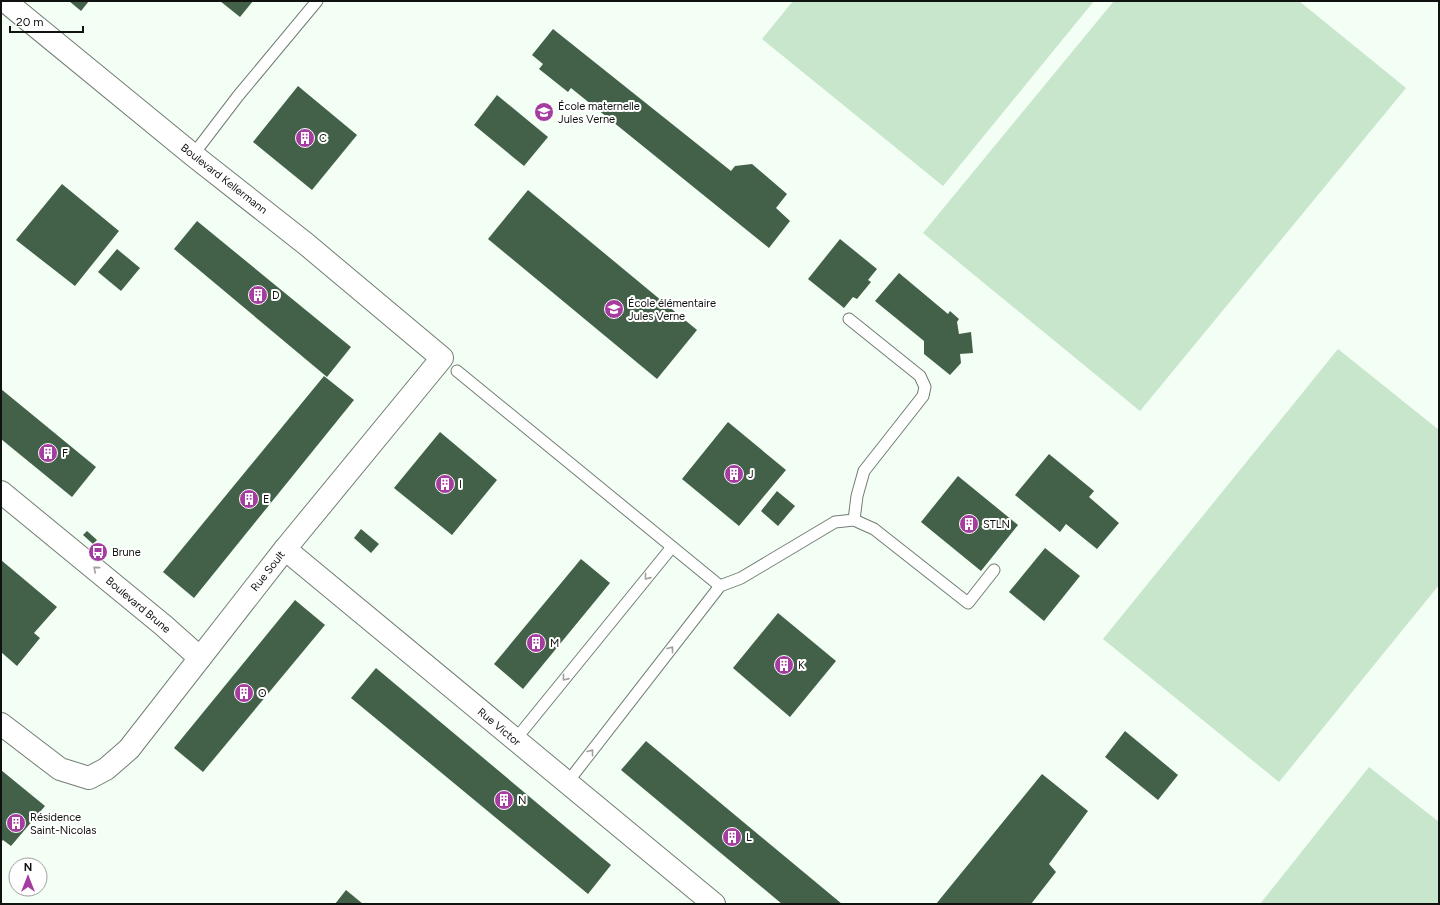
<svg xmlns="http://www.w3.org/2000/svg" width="1440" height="905" font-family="Figtree,sans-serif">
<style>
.green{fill:#c7e6cc}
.building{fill:#426148}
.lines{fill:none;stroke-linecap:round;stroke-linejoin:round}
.lane-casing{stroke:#737d74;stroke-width:13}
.street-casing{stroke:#737d74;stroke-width:24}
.lane{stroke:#fff;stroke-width:11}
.street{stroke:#fff;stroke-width:22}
.oneway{stroke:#9fa09f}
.labels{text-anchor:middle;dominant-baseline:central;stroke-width:4;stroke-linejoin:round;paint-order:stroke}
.poi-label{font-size:11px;fill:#0f120f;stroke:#fff;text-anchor:start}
.street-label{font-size:11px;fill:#0f120f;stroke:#fff}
</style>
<rect width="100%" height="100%" fill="#f3fef4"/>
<g class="green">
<polygon points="793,1 1094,1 943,186 762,39"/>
<polygon points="1114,1 1299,1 1406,88 1140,411 923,233"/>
<polygon points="1338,349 1439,430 1439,585 1279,782 1103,639"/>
<polygon points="1369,767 1439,822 1439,904 1260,904"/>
</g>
<g class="building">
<polygon points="69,1 89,1 81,11"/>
<polygon points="220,1 253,1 240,17"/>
<polygon points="553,29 731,171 735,166 752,164 787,194 776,208 790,221 769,248 571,88 568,92 539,69 543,64 532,55"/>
<polygon points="298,86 357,135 312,190 253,142"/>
<polygon points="497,95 548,137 524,166 474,125"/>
<polygon points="62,184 119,231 75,286 16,240"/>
<polygon points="528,190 697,330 657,379 488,239"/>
<polygon points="197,221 351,347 327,377 174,249"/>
<polygon points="840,239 877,269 868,280 871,282 857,299 853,297 844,308 808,279"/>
<polygon points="117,249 140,268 121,291 98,272"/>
<polygon points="899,273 948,314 950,311 959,319 957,322 959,334 971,332 973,353 960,354 961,363 950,375 924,354 924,341 875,301"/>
<polygon points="324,376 354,400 194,598 163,572"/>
<polygon points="1,389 96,467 72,497 1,439"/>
<polygon points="728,422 786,470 739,526 682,479"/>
<polygon points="440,432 497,480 452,535 394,488"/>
<polygon points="1049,454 1094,491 1089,497 1119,523 1097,549 1066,524 1060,532 1015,495"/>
<polygon points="958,476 1018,525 981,571 921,522"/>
<polygon points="777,491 795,506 778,526 761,511"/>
<polygon points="361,529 379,544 371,553 354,538"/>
<polygon points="87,531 97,540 93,544 83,535"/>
<polygon points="1045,548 1080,576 1044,621 1009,592"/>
<polygon points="581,559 610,583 523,689 494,664"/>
<polygon points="1,560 57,607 34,633 40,638 17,666 1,652"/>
<polygon points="295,600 325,625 203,772 174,748"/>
<polygon points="778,613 836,661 790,717 733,668"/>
<polygon points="376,668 611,865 588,894 351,698"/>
<polygon points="1125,731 1178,775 1158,800 1105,757"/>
<polygon points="646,741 842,904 782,904 621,770"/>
<polygon points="1,770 45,806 11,846 3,840 1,842"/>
<polygon points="1042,774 1088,811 1049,864 1056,872 1031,904 936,904"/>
<polygon points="346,890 363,904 335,904"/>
</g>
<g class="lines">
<defs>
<g id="lane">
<polyline points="193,155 238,96 317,1"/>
<polyline points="849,319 920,376 925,387 923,396 864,471 857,496 854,520"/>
<polyline points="457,371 720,586"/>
<polyline points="515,740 672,547"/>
<polyline points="567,783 720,586 741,578 835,522 854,520 874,529 968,603 994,570"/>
</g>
<g id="street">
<polyline points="1,492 163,625 200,658"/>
<polyline points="285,549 714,904"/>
<polyline points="1,724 60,769 89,778 106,769 129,749 285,549 442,358 306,244 193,155 5,1"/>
</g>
</defs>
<use href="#lane" class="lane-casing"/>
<use href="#street" class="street-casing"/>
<use href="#lane" class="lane"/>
<use href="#street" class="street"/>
</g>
<defs><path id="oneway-chevron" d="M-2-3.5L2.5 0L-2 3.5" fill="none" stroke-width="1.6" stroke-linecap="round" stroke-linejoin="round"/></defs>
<g class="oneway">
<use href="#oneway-chevron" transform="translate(96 569) rotate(-140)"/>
<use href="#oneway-chevron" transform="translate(647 577) rotate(129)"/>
<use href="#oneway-chevron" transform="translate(671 649) rotate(-52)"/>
<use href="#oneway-chevron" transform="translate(565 678) rotate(129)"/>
<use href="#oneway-chevron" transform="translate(591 752) rotate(-52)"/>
</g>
<defs>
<symbol id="school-disc" viewBox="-11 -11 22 22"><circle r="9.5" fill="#a53da0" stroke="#fff"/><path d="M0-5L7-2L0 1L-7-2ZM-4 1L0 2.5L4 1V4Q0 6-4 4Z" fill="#fff"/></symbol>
<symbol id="building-disc" viewBox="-11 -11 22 22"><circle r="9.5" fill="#a53da0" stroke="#fff"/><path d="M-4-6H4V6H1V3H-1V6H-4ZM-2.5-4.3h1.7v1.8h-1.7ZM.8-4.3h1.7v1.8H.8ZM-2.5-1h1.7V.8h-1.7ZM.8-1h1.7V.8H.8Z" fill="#fff"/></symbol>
<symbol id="bus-disc" viewBox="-11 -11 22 22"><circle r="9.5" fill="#a53da0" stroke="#fff"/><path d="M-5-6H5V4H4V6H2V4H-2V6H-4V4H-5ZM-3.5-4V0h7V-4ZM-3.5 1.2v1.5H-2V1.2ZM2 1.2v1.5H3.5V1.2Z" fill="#fff"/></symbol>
</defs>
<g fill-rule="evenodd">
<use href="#school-disc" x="533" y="101" width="22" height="22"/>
<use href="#building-disc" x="294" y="127" width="22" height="22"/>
<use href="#building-disc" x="247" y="284" width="22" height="22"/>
<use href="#school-disc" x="603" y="298" width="22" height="22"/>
<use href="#building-disc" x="37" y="442" width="22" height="22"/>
<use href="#building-disc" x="723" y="463" width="22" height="22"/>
<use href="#building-disc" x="434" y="473" width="22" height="22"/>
<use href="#building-disc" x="238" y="488" width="22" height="22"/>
<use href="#building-disc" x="958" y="513" width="22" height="22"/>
<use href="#bus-disc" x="87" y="541" width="22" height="22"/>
<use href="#building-disc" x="525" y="632" width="22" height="22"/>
<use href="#building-disc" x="773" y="654" width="22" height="22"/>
<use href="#building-disc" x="233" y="682" width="22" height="22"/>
<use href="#building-disc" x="493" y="789" width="22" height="22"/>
<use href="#building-disc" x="5" y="812" width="22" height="22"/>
<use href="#building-disc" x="721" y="826" width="22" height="22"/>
</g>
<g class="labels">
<g class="poi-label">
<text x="558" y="106">École maternelle<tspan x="558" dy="13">Jules Verne</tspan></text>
<text x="319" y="138">C</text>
<text x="272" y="295">D</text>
<text x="628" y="303">École élémentaire<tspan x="628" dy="13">Jules Verne</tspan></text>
<text x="62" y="453">F</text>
<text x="748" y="474">J</text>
<text x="459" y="484">I</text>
<text x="263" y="499">E</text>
<text x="983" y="524">STLN</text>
<text x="112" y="552">Brune</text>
<text x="550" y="643">M</text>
<text x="798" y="665">K</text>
<text x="258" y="693">O</text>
<text x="518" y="800">N</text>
<text x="30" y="817">Résidence<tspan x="30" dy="13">Saint-Nicolas</tspan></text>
<text x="746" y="837">L</text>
</g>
<g class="street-label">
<text transform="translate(224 179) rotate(38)">Boulevard Kellermann</text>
<text transform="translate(268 571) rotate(-52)">Rue Soult</text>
<text transform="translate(138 605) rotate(40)">Boulevard Brune</text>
<text transform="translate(499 727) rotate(40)">Rue Victor</text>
</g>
</g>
<rect width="1440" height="905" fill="none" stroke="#0f120f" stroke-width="4"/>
<g transform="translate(28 877)"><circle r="19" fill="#ffffff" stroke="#9fa09f"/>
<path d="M0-3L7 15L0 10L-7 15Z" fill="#a53da0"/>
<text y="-6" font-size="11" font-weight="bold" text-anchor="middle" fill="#0f120f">N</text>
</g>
<path d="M10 26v6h73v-6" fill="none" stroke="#0f120f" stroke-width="2"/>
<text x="16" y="26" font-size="12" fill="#0f120f" stroke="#ffffff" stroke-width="3" paint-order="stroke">20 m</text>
</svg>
